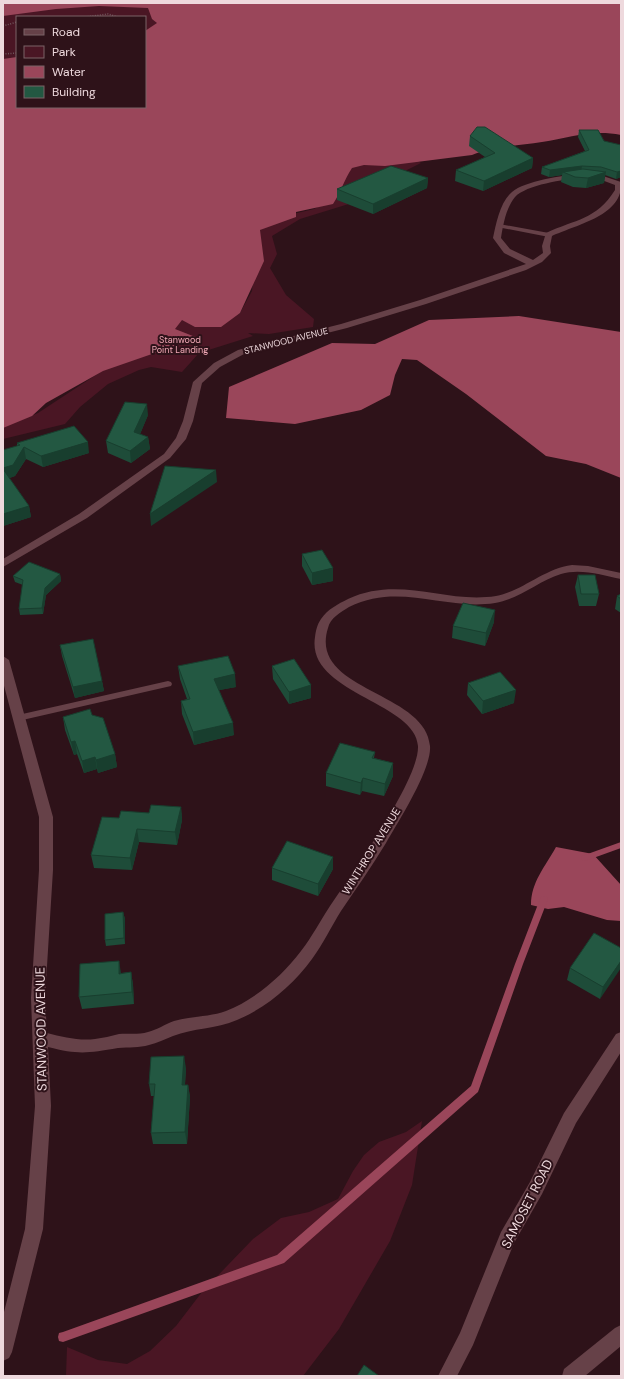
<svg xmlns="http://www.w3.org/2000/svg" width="624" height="1379" font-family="'DM Sans',sans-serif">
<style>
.green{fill:#4a1624}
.water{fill:#9a465a}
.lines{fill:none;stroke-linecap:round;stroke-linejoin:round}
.stream{fill:#9a465a;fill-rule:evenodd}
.path{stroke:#70565c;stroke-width:1.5;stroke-dasharray:1 1.5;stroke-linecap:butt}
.service{fill:#664148;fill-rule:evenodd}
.minor{fill:#664148;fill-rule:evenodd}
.wall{fill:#1e4c39}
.shaded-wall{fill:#183e2e}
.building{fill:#235842;stroke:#183e2e}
.labels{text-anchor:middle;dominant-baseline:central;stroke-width:4;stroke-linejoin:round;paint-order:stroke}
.far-park-label{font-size:9px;fill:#f1a9b6;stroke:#2e1219}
.far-street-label{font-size:9px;fill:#eed9dd;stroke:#2e1219}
.street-label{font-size:11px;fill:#eed9dd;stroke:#2e1219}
.near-street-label{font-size:13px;fill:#eed9dd;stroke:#2e1219}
</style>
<rect width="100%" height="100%" fill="#2e1219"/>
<g class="green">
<polygon points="3,3 135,3 165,13 145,50 145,17 17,17 17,63 3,66"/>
<polygon points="413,157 421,163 403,172 378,195 300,219 272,236 277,254 270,268 286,295 314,319 313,327 269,334 248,333 253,336 199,353 182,372 151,367 139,370 108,384 80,407 65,424 3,439 3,427 38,413 184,317 221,317 240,313 252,291 254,259 260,230 280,217 314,209 333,199 353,165"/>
<polygon points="422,1121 412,1185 390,1241 339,1329 303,1376 66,1376 67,1347 98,1360 127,1364 150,1351 176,1326 202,1292 253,1239 281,1218 309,1212 338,1199 353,1171 364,1155 379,1142 406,1132"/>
</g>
<g class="water">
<path d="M3 3H621V135C591 129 570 138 542 142 519 146 494 146 472 155L385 166 364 165 352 168C344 180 341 192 333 204L296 212V217L260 230 264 261 240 313 221 327H195L182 320 175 329 198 338 103 371 46 403 32 416 3 428V59L17 57V107H145V31L157 23 152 19 148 8 99 6 56 9 3 16Z"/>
<polygon points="519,316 621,332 621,478 586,464 546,456 466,394 417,360 402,359 395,375 390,395 361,410 295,424 226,418 229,387 332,343 375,344 429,320"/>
<path d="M556 847 593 854 621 885V921L607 920 564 907 548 909 531 905C531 882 545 867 556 847Z"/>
</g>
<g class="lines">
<g class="stream">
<polygon points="621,842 621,848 585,861 582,860 581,858 582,856"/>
<polygon points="544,896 547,897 548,899 523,964 478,1092 284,1263 63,1342 59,1341 58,1337 59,1333 63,1332 277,1255 471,1086 515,964 540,899 541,897"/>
</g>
<g class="path">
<polyline points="85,17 108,14 118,17"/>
<polyline points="3,26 17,22"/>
<polyline points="3,54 17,53"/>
</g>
<g class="service">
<polygon points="499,224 549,233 552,235 549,237 497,227 496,226"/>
<polygon points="168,681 171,682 172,684 171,686 18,721 13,718 18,715"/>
</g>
<g class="minor">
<path d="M581 174 600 175 621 182C624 216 574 225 552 236L550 246 551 253 542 262 526 270 426 304 347 328 244 354 220 367 202 383 193 421 186 439 170 458 87 518 3 567V559L79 514 164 454 176 438 183 421 193 382 214 363 238 350 341 324 420 300 526 264 504 253 493 238C496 224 500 202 512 192 525 181 563 175 581 174ZM581 178 599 179 615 185V190C596 220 576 219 546 233L542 246 543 253 533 260 510 249 501 238C503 225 506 208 515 197 526 185 565 179 581 178Z"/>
<path d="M572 565 588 566 621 573V579C602 575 580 568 561 574 538 581 520 599 495 603 445 611 400 582 349 607 341 612 330 618 328 628 308 691 426 691 430 746 432 769 398 822 386 843 372 866 356 889 341 911 331 927 323 944 312 959 293 985 266 1008 237 1020 216 1029 193 1028 173 1036 165 1039 157 1043 149 1045 139 1048 129 1047 118 1048 88 1053 79 1055 48 1047L51 1106 43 1229 12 1352 9 1358 3 1361V1316L25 1229 35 1106 31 998 39 870V817L3 682V656L9 660 53 817V870L45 998 47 1033C63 1037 79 1041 95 1039 103 1038 111 1036 119 1034 128 1033 138 1035 148 1032 157 1030 165 1024 174 1021 191 1016 210 1017 226 1011 255 1000 283 975 301 951 312 937 320 921 330 906 344 885 359 864 373 842 386 821 419 770 418 746 416 702 306 693 315 637 316 630 317 625 321 619 328 609 338 604 348 599 400 575 445 604 496 596 523 591 543 569 572 565Z"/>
<polygon points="621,1032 621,1052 576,1123 542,1194 514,1243 473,1345 457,1376 438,1376 460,1333 501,1232 530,1182 564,1113 616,1034"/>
<polygon points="621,1325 621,1346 585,1376 562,1376 564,1369 615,1328"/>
</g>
</g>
<g class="wall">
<polygon points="579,130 598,130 621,177 616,179 605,175 604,183 586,188 573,187 561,182 562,175 549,177 541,174 542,167 585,151 578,137"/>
<polygon points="470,136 533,158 532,168 483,191 455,181 456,170 485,157 469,146"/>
<polygon points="428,178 427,188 373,214 337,200 337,189"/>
<polygon points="148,415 140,434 148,437 150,449 131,463 108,453 106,441"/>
<polygon points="17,443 89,453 43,467 26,459 15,476 9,478 29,506 31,517 3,526 3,450 17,446"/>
<polygon points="302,554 333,581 312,585 302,566"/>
<polygon points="60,574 61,581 46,595 43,614 20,615 19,609 23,585 15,582 13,576"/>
<polygon points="578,575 599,594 596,606 579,606 575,587"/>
<polygon points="621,594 621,613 615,609 617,596"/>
<polygon points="494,622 485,646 452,638 453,626"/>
<polygon points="60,645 102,681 104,691 75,698 62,656"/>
<polygon points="178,666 236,687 219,690 234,735 194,745 182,714 181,701 187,699 180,679"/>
<polygon points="272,666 311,685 311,698 289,704 273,679"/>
<polygon points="468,683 514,703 482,714 467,695"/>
<polygon points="92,715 115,754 117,767 98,773 97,769 84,773 77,754 74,755 65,730 63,717"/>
<polygon points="375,752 374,758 393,763 393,776 384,796 362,791 360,795 326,786 326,773"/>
<polygon points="181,807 182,820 177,845 139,842 132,870 94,868 91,855 119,818"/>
<polygon points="272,868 333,869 318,896 272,880"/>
<polygon points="123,912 125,919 125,944 106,946 105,940"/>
<polygon points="621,948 600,999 567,980 570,968"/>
<polygon points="131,972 133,985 134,1004 82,1009 79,997 121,973"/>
<polygon points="186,1068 185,1085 188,1085 190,1097 187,1144 153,1144 151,1133 154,1096 151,1096 149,1084"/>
</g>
<g class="shaded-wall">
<polygon points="533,158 532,168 483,191 484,181"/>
<polygon points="582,166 581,172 563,172 562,175 549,177 550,170"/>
<polygon points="621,171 621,177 616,179 617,172"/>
<polygon points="606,172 604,183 586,188 588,178"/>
<polygon points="428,178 427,188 373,214 373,204"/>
<polygon points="147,404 148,415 136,444 134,432"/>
<polygon points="148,437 150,449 131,463 130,451"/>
<polygon points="88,442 89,453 43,467 41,456"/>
<polygon points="24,447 26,459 15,476 5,480 3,468"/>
<polygon points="216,470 217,482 151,526 150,514"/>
<polygon points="29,506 31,517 3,526 3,514"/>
<polygon points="333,568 333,581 312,585 312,573"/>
<polygon points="60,574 61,581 46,595 43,614 42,608 45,588"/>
<polygon points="495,610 494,622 485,646 486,633"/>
<polygon points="235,674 236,687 215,691 214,679"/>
<polygon points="102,681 104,691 75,698 73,687"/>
<polygon points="311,685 311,698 289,704 289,692"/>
<polygon points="516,690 514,703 482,714 483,701"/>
<polygon points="233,723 234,735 194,745 193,732"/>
<polygon points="75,741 77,754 74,755 71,742"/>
<polygon points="115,754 117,767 98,773 96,760"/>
<polygon points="95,757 97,769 84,773 82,761"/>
<polygon points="393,763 393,776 384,796 385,784"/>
<polygon points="363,778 362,791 360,795 361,783"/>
<polygon points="181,807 182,820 177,845 175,832"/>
<polygon points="137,829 139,842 132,870 130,858"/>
<polygon points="333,857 333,869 318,896 318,884"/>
<polygon points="123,912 125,919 125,944 124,938"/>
<polygon points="119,961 121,973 119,974"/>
<polygon points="621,961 621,968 600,999 603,987"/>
<polygon points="131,972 133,985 134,1004 132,992"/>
<polygon points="184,1056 186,1068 184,1097 182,1085"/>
<polygon points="188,1085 190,1097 187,1144 185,1132"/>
</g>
<g class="building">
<polygon points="477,127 485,127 533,158 484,181 456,170 495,153 470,136"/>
<polygon points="579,130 598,130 604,141 621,145 621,171 617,172 601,167 582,166 550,170 542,167 589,150"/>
<polygon points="391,166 428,178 373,204 337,189"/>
<polygon points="583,169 606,172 588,178 575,177 563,172"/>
<polygon points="125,402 147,404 134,432 148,437 130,451 106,441"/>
<polygon points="74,426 88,442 41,456 24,447 13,465 3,468 3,450 20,445 17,443"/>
<polygon points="165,466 216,470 150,514"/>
<polygon points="3,469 29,506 3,514"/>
<polygon points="322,550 333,568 312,573 302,554"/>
<polygon points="29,562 60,574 45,588 42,608 19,609 23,580 13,576"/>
<polygon points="578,575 595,575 599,594 581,594"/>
<polygon points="621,594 621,599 617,596"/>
<polygon points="463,603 495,610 486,633 453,626"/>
<polygon points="93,639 102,681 73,687 60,645"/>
<polygon points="228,656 235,674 214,679 233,723 193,732 181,701 190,699 178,666"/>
<polygon points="294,659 311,685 289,692 272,666"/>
<polygon points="500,672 516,690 483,701 468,683"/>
<polygon points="90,709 92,715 103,718 115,754 96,760 95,757 82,761 75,741 71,742 63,717"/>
<polygon points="340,743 375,752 372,758 393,763 385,784 363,778 361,783 326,773"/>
<polygon points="151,805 181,807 175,832 137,829 130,858 91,855 102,817 119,818 121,811 149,813"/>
<polygon points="287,841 333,857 318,884 272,868"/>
<polygon points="123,912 124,938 105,940 105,914"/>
<polygon points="594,933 621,948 621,961 603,987 570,968"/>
<polygon points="119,961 119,974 131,972 132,992 79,997 80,964"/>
<polygon points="184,1056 182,1085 188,1085 185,1132 151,1133 155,1084 149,1084 151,1057"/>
<polygon points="364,1365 379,1376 357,1376"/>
</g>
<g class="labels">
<g class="far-park-label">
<text x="180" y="340">Stanwood<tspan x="180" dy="10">Point Landing</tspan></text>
</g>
<g class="far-street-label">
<text transform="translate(286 341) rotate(-14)">STANWOOD AVENUE</text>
</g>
<g class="street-label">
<text transform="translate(371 851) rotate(-58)">WINTHROP AVENUE</text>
</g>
<g class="near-street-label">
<text transform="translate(41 1029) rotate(-91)">STANWOOD AVENUE</text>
<text transform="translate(527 1204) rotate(-63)">SAMOSET ROAD</text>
</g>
</g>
<rect width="624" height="1379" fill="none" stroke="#eed9dd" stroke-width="8"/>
<rect x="16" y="16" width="130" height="92" fill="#2e1219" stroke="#7b6267"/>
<rect x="24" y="29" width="20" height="6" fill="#664148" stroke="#7b6267"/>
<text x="52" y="36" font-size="12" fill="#eed9dd">Road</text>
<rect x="24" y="46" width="20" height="12" fill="#4a1624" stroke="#7b6267"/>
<text x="52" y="56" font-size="12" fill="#eed9dd">Park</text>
<rect x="24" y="66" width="20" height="12" fill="#9a465a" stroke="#7b6267"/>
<text x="52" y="76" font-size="12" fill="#eed9dd">Water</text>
<rect x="24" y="86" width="20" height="12" fill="#235842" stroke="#7b6267"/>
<text x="52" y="96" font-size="12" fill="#eed9dd">Building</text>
</svg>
